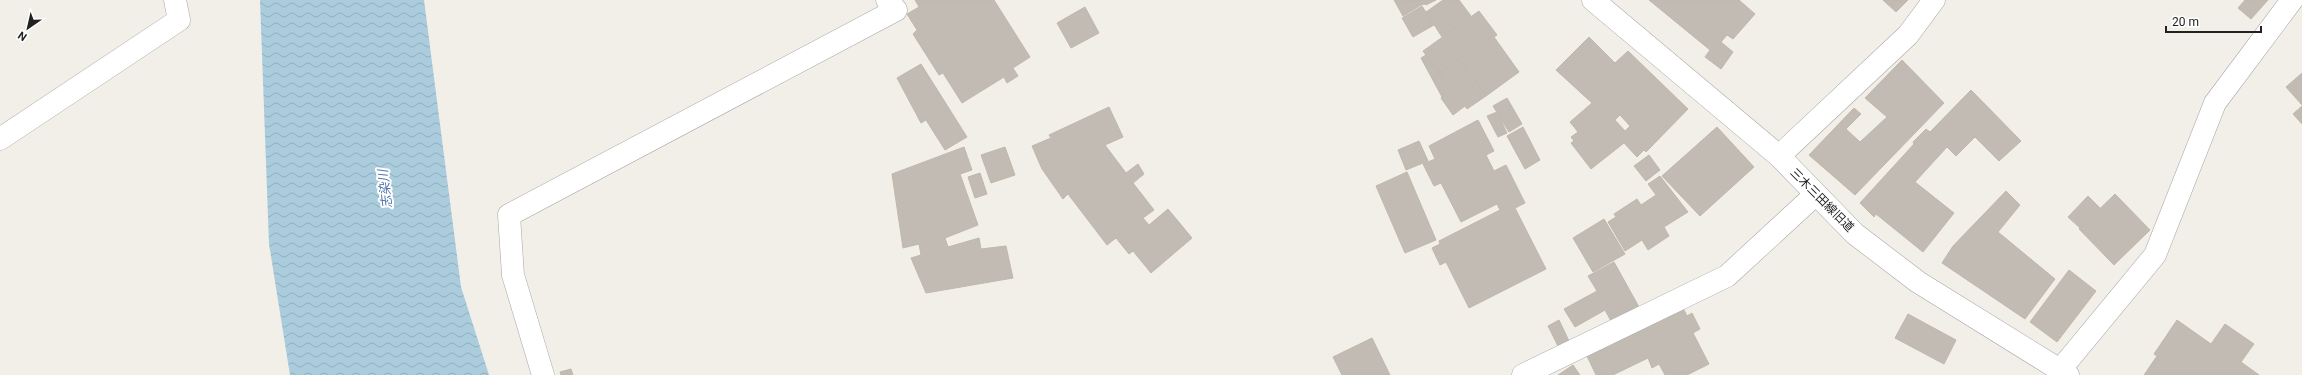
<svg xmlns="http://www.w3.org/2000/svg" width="2302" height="375" font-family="Roboto,'Noto Sans JP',sans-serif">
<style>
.water{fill:url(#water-waves)}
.building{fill:#c1bbb4;stroke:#c2b7aa;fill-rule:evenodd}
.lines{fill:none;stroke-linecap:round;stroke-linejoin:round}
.minor-casing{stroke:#a5a5a5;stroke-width:23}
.tertiary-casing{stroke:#a5a5a5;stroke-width:23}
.minor{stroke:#fff;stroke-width:22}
.tertiary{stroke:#fff;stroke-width:22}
.labels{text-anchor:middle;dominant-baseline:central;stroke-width:4;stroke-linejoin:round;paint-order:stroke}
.street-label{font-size:12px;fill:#212121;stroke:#fff}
.water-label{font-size:13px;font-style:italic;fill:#4f75ae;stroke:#fff}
</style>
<defs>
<pattern id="water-waves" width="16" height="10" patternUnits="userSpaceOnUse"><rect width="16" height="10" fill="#acd"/><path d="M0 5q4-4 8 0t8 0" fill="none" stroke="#92afbd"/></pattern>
</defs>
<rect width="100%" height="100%" fill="#f1efe8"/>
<polygon class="water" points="260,0 424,0 461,287 489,375 290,375 269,244"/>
<g class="building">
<polygon points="915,0 994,0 1030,57 1013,68 1018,76 1007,83 1004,77 962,103 943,73 939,75 913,34 917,30 907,14 919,7"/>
<polygon points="1394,0 1415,0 1417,2 1419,1 1421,5 1403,16"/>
<polygon points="1415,0 1436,0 1426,5 1425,4 1421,5 1419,1 1417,2"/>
<polygon points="1443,0 1459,0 1471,16 1442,37 1426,12"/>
<polygon points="1649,0 1739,0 1755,14 1733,39 1727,35 1721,42 1733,52 1721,69 1705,57 1710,50"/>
<polygon points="1883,0 1908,0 1896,12"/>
<polygon points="2245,0 2268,0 2251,19 2238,8"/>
<polygon points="1422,6 1434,25 1413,37 1402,18"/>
<polygon points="1085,7 1099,33 1071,48 1057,23"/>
<polygon points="1479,11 1497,35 1494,37 1519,72 1486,96 1459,59 1439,73 1423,51"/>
<path d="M1589 37 1615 63 1628 51 1688 109 1646 152 1644 150 1637 157 1624 143 1591 169 1571 143 1574 141 1571 137 1578 132 1570 122 1592 103 1556 70ZM1620 115 1630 126 1625 131 1615 120Z"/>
<polygon points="1426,55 1452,90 1442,97 1421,58"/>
<polygon points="1459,59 1486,96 1467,109 1465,106 1453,115 1441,98 1452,90 1439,73"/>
<polygon points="1902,60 1944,103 1855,195 1809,155 1854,108 1861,114 1846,129 1860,142 1887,117 1865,98"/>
<polygon points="921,64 967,137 945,150 926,120 921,123 897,78"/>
<polygon points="2302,73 2302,105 2286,87"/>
<polygon points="1971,90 2021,141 1999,161 1975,137 1956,156 1947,147 1915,182 1954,213 1923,252 1876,214 1874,217 1860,203 1914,144 1913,142 1926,129 1930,132"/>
<polygon points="1507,98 1522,124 1509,132 1493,106"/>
<polygon points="2302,106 2302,124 2293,114"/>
<polygon points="1109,107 1123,137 1105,145 1126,173 1138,164 1144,174 1133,183 1154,210 1143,218 1149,225 1168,209 1192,238 1151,273 1133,251 1129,254 1116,238 1107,245 1068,194 1063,199 1042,169 1032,146 1051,138 1049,135"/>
<polygon points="1497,112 1507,133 1498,137 1487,116"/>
<polygon points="1478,120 1494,151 1486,155 1494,171 1506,165 1525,203 1515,208 1546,269 1469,308 1446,262 1440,265 1432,248 1440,244 1439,241 1500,210 1497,204 1461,222 1441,183 1434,186 1423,164 1435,159 1429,146"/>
<polygon points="1523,127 1540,160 1525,169 1507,136"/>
<polygon points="1717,127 1754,167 1700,216 1662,176"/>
<polygon points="1419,141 1428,161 1406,170 1398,150"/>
<polygon points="964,147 972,170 960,174 978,225 945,238 948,247 979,238 981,249 1006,246 1013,278 926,293 911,258 921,255 919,244 903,248 892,174"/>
<polygon points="1005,147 1015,175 991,183 981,155"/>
<polygon points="1649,155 1660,170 1646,181 1634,166"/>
<polygon points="1407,172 1436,240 1405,253 1376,186"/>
<polygon points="980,173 987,194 975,198 968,177"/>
<polygon points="1660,176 1688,212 1664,227 1669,236 1648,250 1642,240 1625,251 1608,222 1616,217 1614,214 1637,199 1641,205 1656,195 1648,184"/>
<polygon points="2006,191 2020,205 1998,232 2055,279 2025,319 1942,263 1953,246"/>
<polygon points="2115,194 2150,230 2114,265 2079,229"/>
<polygon points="2088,196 2100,208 2080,228 2068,217"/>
<polygon points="1604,219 1625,254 1593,272 1573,238"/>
<polygon points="1614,262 1639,307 1611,321 1605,310 1575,327 1564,309 1597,291 1588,276"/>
<polygon points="2069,270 2096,291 2057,342 2030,322"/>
<polygon points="1683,308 1687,316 1692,313 1700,329 1693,333 1709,364 1687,375 1665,375 1659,364 1652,368 1648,358 1613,375 1596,375 1586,354"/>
<polygon points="1908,314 1956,340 1944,364 1895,338"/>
<polygon points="1559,320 1569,341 1558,346 1548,326"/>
<polygon points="2177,320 2211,344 2225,324 2254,344 2241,362 2259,375 2144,375 2157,356 2154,354"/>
<polygon points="1372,338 1390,375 1342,375 1333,357"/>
<polygon points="1573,365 1580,375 1558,375"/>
<polygon points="571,369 573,375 561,375 560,372"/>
</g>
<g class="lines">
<defs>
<g id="minor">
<polyline points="0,139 179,20 175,0"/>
<polyline points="1779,156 1908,35 1934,0"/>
<polyline points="2060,370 2155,255 2215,103 2292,0"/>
<polyline points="543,375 513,275 509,215 896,10 887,0"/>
<polyline points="1523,375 1727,276 1816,194"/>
</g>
<polyline id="tertiary" points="1593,0 1779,156 1855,234 1918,282 2068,375"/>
</defs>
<use href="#minor" class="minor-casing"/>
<use href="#tertiary" class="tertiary-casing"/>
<use href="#minor" class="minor"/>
<use href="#tertiary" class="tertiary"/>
</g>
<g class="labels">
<g class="street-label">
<text transform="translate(1822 200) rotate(45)">三木三田線旧道</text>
</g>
<g class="water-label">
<text transform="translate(385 189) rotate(-97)">志染川</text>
</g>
</g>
<g transform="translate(28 28) rotate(214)" stroke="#ffffff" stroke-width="3" paint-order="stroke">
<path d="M0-3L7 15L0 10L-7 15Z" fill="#212121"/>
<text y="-6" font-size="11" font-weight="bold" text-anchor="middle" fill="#212121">N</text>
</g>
<path d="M2166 26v6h95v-6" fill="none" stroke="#212121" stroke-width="2"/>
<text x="2172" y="26" font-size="12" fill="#212121" stroke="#ffffff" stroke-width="3" paint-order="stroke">20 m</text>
</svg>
